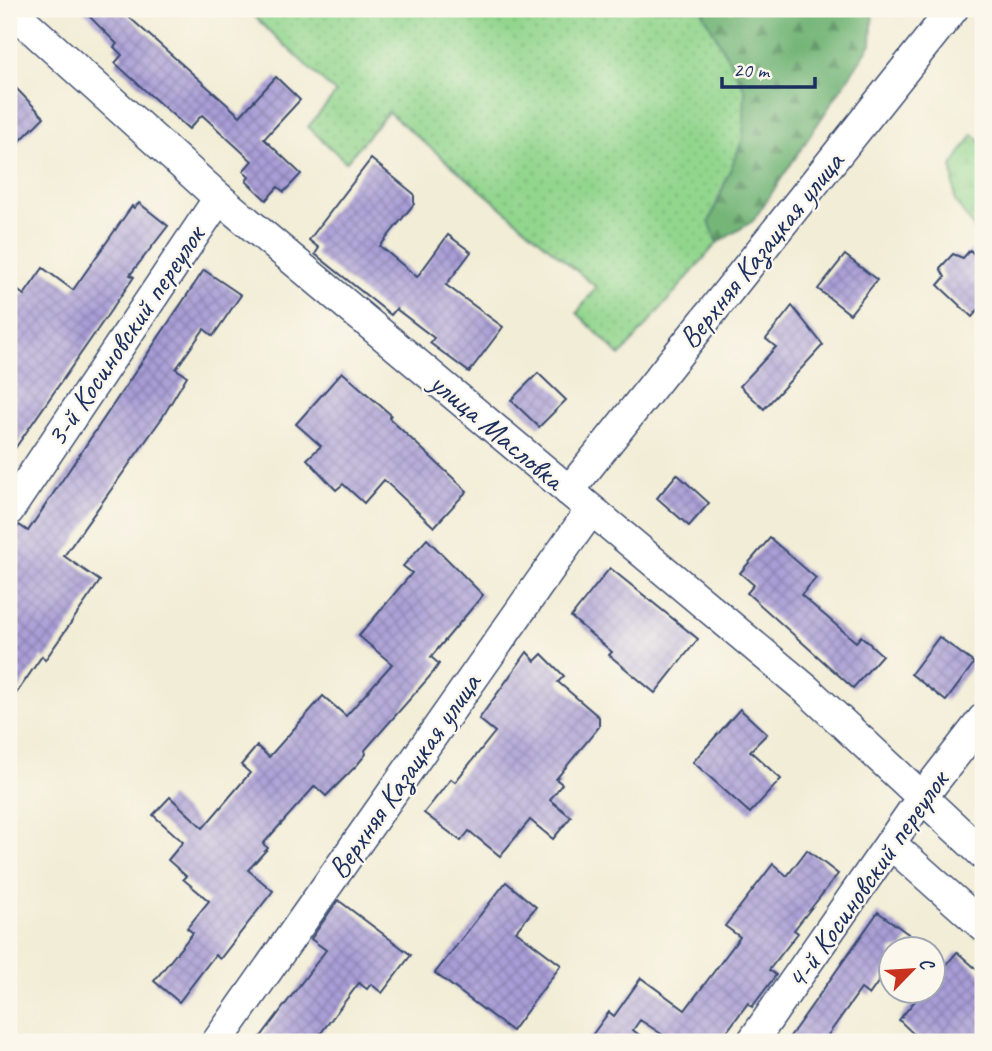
<svg xmlns="http://www.w3.org/2000/svg" width="992" height="1051" font-family="Caveat,sans-serif">
<style>
.forest{fill:url(#forest-firs);stroke:#48726b;stroke-width:2}
.wetland{fill:url(#wetland-marsh);stroke:#568276;stroke-width:2}
.garden{fill:url(#garden-dots);stroke:#568276;stroke-width:2}
.building{fill:url(#building-cross-hatch)}
.lines{fill:none;stroke-linecap:round;stroke-linejoin:round}
.minor-casing{stroke:#3b4c70;stroke-width:33}
.minor{stroke:#fff;stroke-width:30}
.labels{text-anchor:middle;dominant-baseline:central;stroke-width:5;stroke-linejoin:round;paint-order:stroke}
.street-label{font-size:30px;fill:#1b2f5e;stroke:#fbf7ec}
</style>
<defs>
<pattern id="forest-firs" width="22" height="20" patternUnits="userSpaceOnUse" patternTransform="scale(1.75)"><rect width="22" height="20" fill="#75b678"/><path d="M5 1l3.5 6h-7zM16 11l3.5 6h-7z" fill="#5f9466"/></pattern>
<pattern id="wetland-marsh" width="20" height="14" patternUnits="userSpaceOnUse" patternTransform="scale(1.75)"><rect width="20" height="14" fill="#92d58d"/><path d="M1 5h8M5 5V1M11 12h8M15 12V8" fill="none" stroke="#7db77c"/></pattern>
<pattern id="garden-dots" width="8" height="8" patternUnits="userSpaceOnUse" patternTransform="scale(1.75)"><rect width="8" height="8" fill="#92d58d"/><path d="M2 2h.1M6 6h.1" fill="none" stroke="#7db77c" stroke-width="1.8" stroke-linecap="round"/></pattern>
<pattern id="building-cross-hatch" width="8" height="8" patternUnits="userSpaceOnUse" patternTransform="scale(1.75)"><rect width="8" height="8" fill="#a99ed6"/><path d="M0 0l8 8M0 8l8-8" fill="none" stroke="#8981b1"/></pattern>
</defs>
<rect width="100%" height="100%" fill="#fbf7ec"/>
<filter id="ink" filterUnits="userSpaceOnUse"><feTurbulence type="fractalNoise" baseFrequency=".0143" numOctaves="2"/><feDisplacementMap in="SourceGraphic" scale="14" xChannelSelector="R" yChannelSelector="G"/><feConvolveMatrix kernelMatrix="1 2 1 2 8 2 1 2 1" color-interpolation-filters="sRGB"/></filter>
<filter id="wash" filterUnits="userSpaceOnUse"><feTurbulence type="fractalNoise" baseFrequency=".00686" numOctaves="4" result="noise"/><feDisplacementMap in="SourceGraphic" scale="28" xChannelSelector="R" yChannelSelector="G"/><feGaussianBlur stdDeviation="1.57" result="paint"/><feColorMatrix in="noise" values="0 0 0 0 0 0 0 0 0 0 0 0 0 0 0 0 0 1.4 0 .05"/><feComposite in="paint" operator="in"/></filter>
<g filter="url(#wash)">
<rect width="100%" height="100%" fill="#f2edd6"/>
<polygon class="forest" points="701,9 873,9 871,44 753,221 717,243 709,222 743,138 745,91"/>
<polygon class="wetland" points="973,134 983,144 983,241 955,201 952,166"/>
<polygon class="garden" points="246,9 701,9 745,90 743,138 709,222 717,243 620,356 577,313 596,287 388,112 346,162 308,127 336,93"/>
<g id="blocks">
<g class="building">
<polygon points="82,9 120,9 240,116 276,77 300,100 264,139 301,174 284,192 278,187 266,200 246,181 249,177 243,171 252,161 202,115 189,129 149,94 115,63 122,55 114,47 117,44"/>
<polygon points="9,81 44,117 9,152"/>
<polygon points="371,159 414,194 414,204 380,246 417,277 448,235 471,252 446,285 503,327 469,372 430,343 434,338 396,309 391,315 315,254 319,248 309,240"/>
<polygon points="139,203 168,226 130,275 134,277 9,457 9,284 24,295 43,268 73,290 132,206 134,208"/>
<polygon points="970,250 983,263 983,304 972,317 938,285 945,277 940,268 953,254 963,258"/>
<polygon points="845,255 877,280 850,314 818,289"/>
<polygon points="204,270 241,295 213,336 204,329 176,369 187,376 162,418 64,556 100,581 45,660 42,656 9,704 9,540 19,525 28,531"/>
<polygon points="792,306 823,345 764,409 740,386 776,347 766,339"/>
<polygon points="342,372 391,415 389,418 467,491 434,527 384,480 364,503 343,484 336,490 307,459 321,446 296,424"/>
<polygon points="538,373 566,400 539,427 511,400"/>
<polygon points="677,474 709,503 689,526 657,498"/>
<polygon points="770,538 816,578 801,595 856,642 861,636 882,655 853,688 747,593 754,585 740,573"/>
<polygon points="427,539 483,595 431,657 439,664 432,674 365,750 366,754 357,765 326,796 315,786 263,844 268,848 248,870 273,891 220,959 215,955 179,1002 154,981 193,933 187,928 209,901 183,879 186,876 168,860 183,842 153,815 170,797 203,828 250,773 241,765 257,746 269,757 323,696 346,716 392,664 359,636 412,573 403,566"/>
<polygon points="610,568 698,639 655,693 609,655 612,652 571,617"/>
<polygon points="939,637 974,663 946,701 911,674"/>
<polygon points="527,652 535,661 542,654 564,676 558,682 599,717 599,727 556,779 562,784 550,800 571,817 553,839 530,820 500,856 469,831 461,841 424,813 451,779 455,782 495,732 479,719"/>
<polygon points="740,709 767,734 750,751 781,779 750,813 693,762"/>
<polygon points="807,850 838,874 794,930 798,933 769,970 776,975 752,1007 748,1003 719,1042 674,1042 640,1020 633,1030 648,1042 587,1042 609,1012 614,1016 641,978 685,1010 740,937 725,926 773,864 787,876"/>
<polygon points="506,882 536,907 516,931 561,965 512,1031 435,973"/>
<polygon points="338,900 411,955 382,993 371,984 367,989 359,983 314,1042 257,1042 326,950 311,939"/>
<polygon points="878,912 911,936 901,949 891,949 891,964 869,995 861,989 823,1042 786,1042"/>
<polygon points="957,952 983,975 983,1042 922,1042 899,1020 923,991 933,991 933,981"/>
</g>
</g>
</g>
<g filter="url(#ink)">
<use href="#blocks" fill-opacity="0" stroke="#3b4c70" stroke-width="2"/>
<g class="lines">
<defs>
<g id="minor">
<polyline points="10,9 219,198 807,690 983,854"/>
<polyline points="569,491 953,9"/>
<polyline points="9,510 219,198"/>
<polyline points="891,844 983,926"/>
<polyline points="217,1042 591,510"/>
<polyline points="752,1042 923,796 983,719"/>
</g>
</defs>
<use href="#minor" class="minor-casing"/>
<use href="#minor" class="minor"/>
</g>
</g>
<g class="labels">
<g class="street-label">
<text transform="translate(761 250) rotate(-51)">Верхняя Казацкая улица</text>
<text transform="translate(125 336) rotate(-56)">3-й Косиновский переулок</text>
<text transform="translate(497 431) rotate(40)">улица Масловка</text>
<text transform="translate(404 776) rotate(-55)">Верхняя Казацкая улица</text>
<text transform="translate(867 880) rotate(-55)">4-й Косиновский переулок</text>
</g>
</g>
<rect width="992" height="1051" fill="none" stroke="#fbf7ec" stroke-width="35"/>
<g transform="translate(912 970) rotate(65)"><circle r="33" fill="#fbf7ec" stroke="#a1a7b3" stroke-width="2"/>
<path d="M0-5L12 26L0 18L-12 26Z" fill="#c8321e"/>
<text y="-10" font-size="19" font-weight="bold" text-anchor="middle" fill="#1b2f5e">С</text>
</g>
<path d="M722 77v10h93v-10" fill="none" stroke="#1b2f5e" stroke-width="3.5"/>
<text x="733" y="77" font-size="21" fill="#1b2f5e" stroke="#fbf7ec" stroke-width="5" paint-order="stroke">20 m</text>
</svg>
